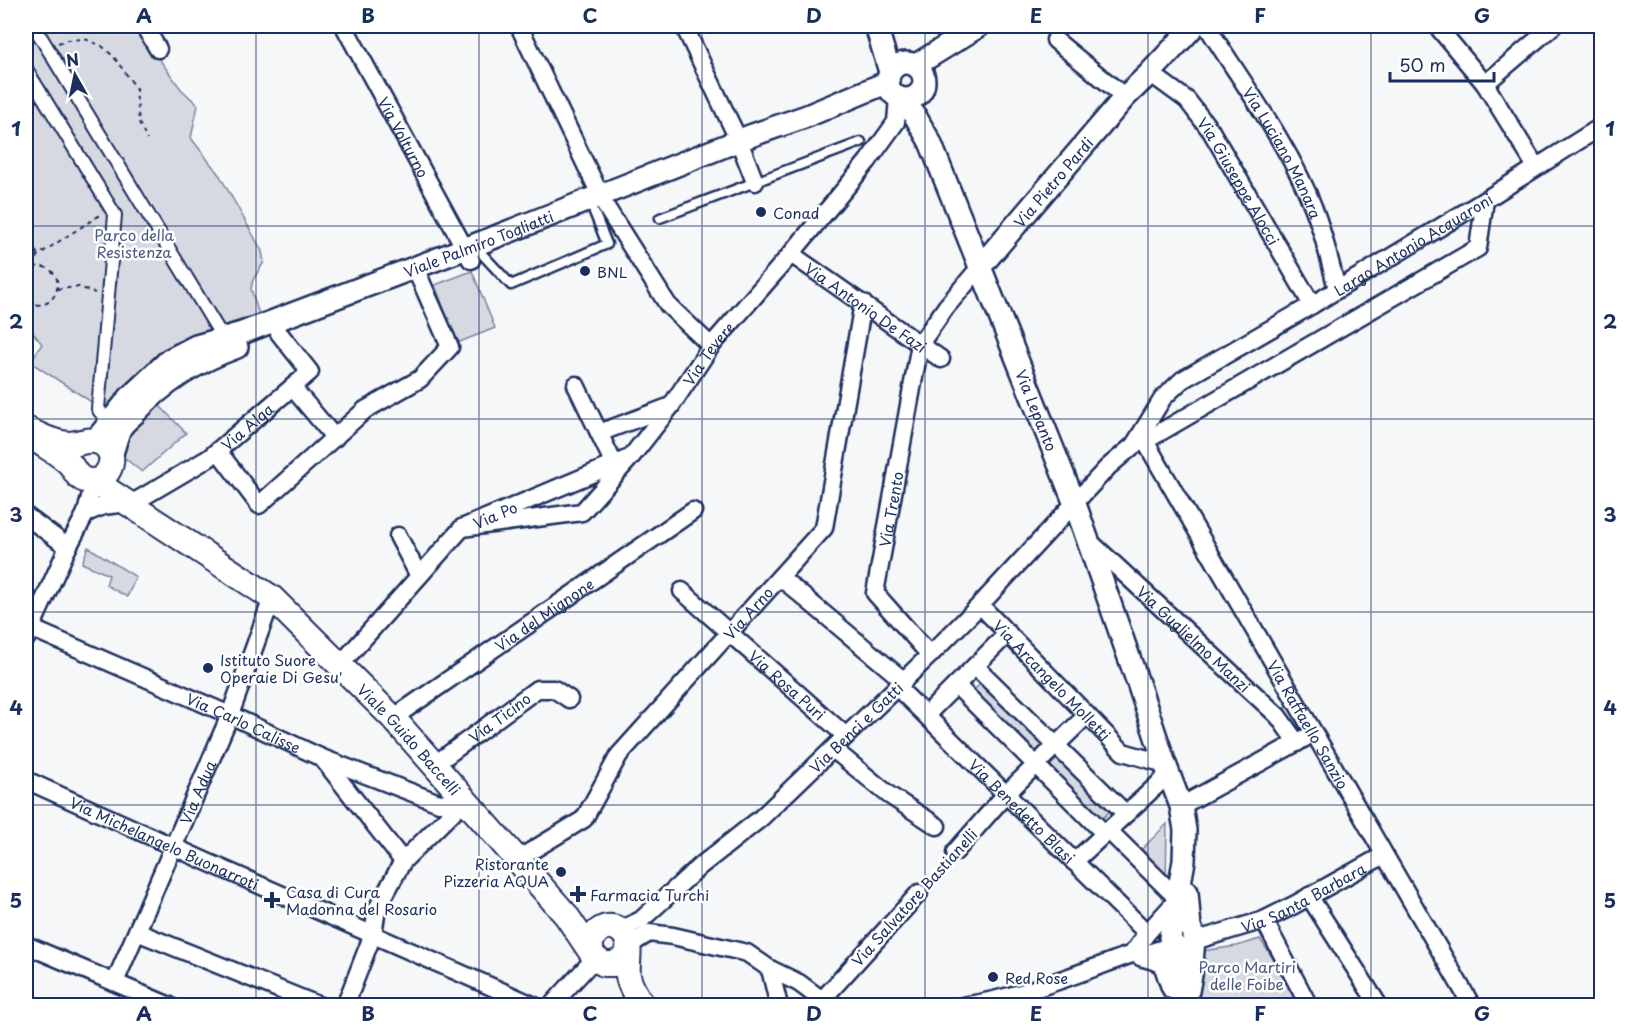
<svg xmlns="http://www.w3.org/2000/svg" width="1627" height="1031" font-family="'Playpen Sans',sans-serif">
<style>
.green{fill:#d6d9e2;stroke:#7884a0;stroke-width:1.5}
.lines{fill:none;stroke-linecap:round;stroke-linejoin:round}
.service-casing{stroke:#1b2f5e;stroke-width:13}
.pedestrian-casing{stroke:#1b2f5e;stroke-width:16}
.minor-casing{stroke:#1b2f5e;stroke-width:21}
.tertiary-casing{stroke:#1b2f5e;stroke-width:26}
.secondary-casing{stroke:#1b2f5e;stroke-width:28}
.path{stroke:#1b2f5e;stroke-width:2;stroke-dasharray:4.5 4.5;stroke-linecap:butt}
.service{stroke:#fff;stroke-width:8}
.pedestrian{stroke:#fff;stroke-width:12}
.minor{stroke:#fff;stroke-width:16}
.tertiary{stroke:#fff;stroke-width:21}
.secondary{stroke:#fff;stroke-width:24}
.grid{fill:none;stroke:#1b2f5e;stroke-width:1.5;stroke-opacity:0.55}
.poi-dot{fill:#1b2f5e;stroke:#fff;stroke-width:2}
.labels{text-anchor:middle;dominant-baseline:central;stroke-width:5;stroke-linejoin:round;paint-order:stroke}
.street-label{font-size:15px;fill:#1b2f5e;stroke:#fff}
.poi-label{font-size:15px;fill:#1b2f5e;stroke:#fff;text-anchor:start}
.park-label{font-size:15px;fill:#4a5a7f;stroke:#fff}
.neatline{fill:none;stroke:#1b2f5e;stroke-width:2}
.grid-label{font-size:20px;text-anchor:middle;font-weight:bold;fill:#1b2f5e}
</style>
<rect width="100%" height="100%" fill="#f6f7f9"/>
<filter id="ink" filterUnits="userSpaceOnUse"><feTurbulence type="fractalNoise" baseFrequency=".0167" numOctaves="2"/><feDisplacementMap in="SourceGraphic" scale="12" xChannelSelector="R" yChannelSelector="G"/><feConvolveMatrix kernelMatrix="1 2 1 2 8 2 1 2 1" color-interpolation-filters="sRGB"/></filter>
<g filter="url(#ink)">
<g class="green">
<path d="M48 26H135L181 89 198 105 191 138 220 176 262 251 264 262 253 280 251 289 259 314C228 325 182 336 157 355L106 406 93 403 30 362 42 344 26 324V35Z"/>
<polygon points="472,271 495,328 457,343 435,285"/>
<polygon points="159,405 186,433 142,472 121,455 130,430"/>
<polygon points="88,547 136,577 127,597 106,585 109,575 82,563"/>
<polygon points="982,682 1045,744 1035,754 972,692"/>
<polygon points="1059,757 1112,809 1101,820 1048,768"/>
<polygon points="1167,824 1166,882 1139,852"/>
<polygon points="1260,939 1274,960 1299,1005 1199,1006 1202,951 1237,946"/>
</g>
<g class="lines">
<defs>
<g id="service">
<polyline points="660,218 861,142"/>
<polyline points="483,255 511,285 607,244 594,212"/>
</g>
<g id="pedestrian">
<polyline points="34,26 223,338"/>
<polyline points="26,69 115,215 98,409 109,422"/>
</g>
<g id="minor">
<polyline points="144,26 158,49"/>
<path id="s1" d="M344 26 471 260"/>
<polyline points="519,26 606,207 668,305 711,346"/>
<polyline points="684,26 739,141 755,182"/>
<path id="s2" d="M1207 26C1243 84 1290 146 1314 209 1324 235 1330 262 1337 289"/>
<polyline points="1437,26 1485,84 1536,167"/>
<polyline points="1055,40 1125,97"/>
<path id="s3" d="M1150 73 1187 100 1211 131 1312 305"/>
<polyline points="1485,84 1553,26"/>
<path id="s4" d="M791 254 941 359"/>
<polyline points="576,385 614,464"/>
<polyline points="292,387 335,438"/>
<polyline points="599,433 671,406"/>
<path id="s5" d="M1145 441 1472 1006"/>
<polyline points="1136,444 1145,441 1478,248 1485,200"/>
<polyline points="218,451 259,505 365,410 420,379 450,347 420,279"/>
<path id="s6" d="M136 501 209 458 310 372 279 333"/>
<polyline points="86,513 103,506 127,503"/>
<polyline points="26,516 68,547"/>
<path id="s7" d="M462 528 582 512 631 457 671 406 711 346 791 254 868 161 896 122 898 98"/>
<polyline points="398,536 419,576"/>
<path id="s8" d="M1087 539 1278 716 1297 743"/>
<polyline points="780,577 904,681"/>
<path id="s9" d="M682 591 846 736"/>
<path id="s10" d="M980 605 1123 752 1165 764"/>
<path id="s11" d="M26 626 230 715 322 758 439 803 465 800"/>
<polyline points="26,639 68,547 86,513 94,481"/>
<path id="s12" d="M930 655 875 593 920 344 946 307 980 267"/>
<path id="s13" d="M340 665 462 528 627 459"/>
<polyline points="975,666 1126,814"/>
<polyline points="956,685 1105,834"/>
<path id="s14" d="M897 687 1147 933"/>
<polyline points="926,715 1008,633"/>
<path id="s15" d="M393 718 693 511"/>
<polyline points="833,749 889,795 937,826"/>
<polyline points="322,758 403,861"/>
<path id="s16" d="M434 765 537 689H554L569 699"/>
<path id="s17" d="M26 780 205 861 535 1006"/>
<polyline points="1181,806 1305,738"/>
<polyline points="1108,830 1178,899 1147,933 1132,954"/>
<polyline points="955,852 1006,794 1087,715"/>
<path id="s18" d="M518 859 584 819 619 755 824 528 863 303"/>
<polyline points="1074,862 1169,774"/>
<polyline points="1309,896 1379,1006"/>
<polyline points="1264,920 1309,1006"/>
<path id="s19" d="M620 930 641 920 699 867 761 818 930 655 980 605 1108 467 1134 445 1163 398 1182 380 1312 305 1485 200 1602 126"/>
<polyline points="137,932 320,1006"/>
<path id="s20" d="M1194 941 1264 920 1294 905 1384 855"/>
<polyline points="26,945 170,1006"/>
<polyline points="628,946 649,933 673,936 747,953 770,969 799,983 822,1000 824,1006"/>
<polyline points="770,969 779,1006"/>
<path id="s21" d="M115 982 230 715 272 598"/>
<polyline points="822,1000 919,893"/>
<polyline points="345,1006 373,934 377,909 403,861 465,800"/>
<polyline points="551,1006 595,958"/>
<path d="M963 1006C1022 997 1076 974 1132 954L1142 955 1173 945"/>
</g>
<g id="tertiary">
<polyline points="876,26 890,72"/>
<circle cx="906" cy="81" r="18"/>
<polyline points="916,65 979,26"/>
<path id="s22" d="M902 99 914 114 930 142 1075 504 1138 683 1165 764 1181 806 1185 830 1184 861 1170 938 1173 945 1176 947 1178 973 1184 1006"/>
<path id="s23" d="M980 267 1125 97 1150 73 1194 26"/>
<path id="s24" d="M95 441 130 397 169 360 196 346 242 333 485 241 750 136 807 116 888 82"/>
<path d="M111 455C115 447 116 437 120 429 123 423 131 417 136 412 164 382 198 361 237 347"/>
<polyline points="1187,892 1190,928 1192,931 1194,939 1191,975 1188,991"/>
<path d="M1142 955C1171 962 1163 965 1173 988"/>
</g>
<g id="secondary">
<path d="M26 429C39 435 53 443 69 444 80 444 90 437 101 443 122 454 108 487 85 480 76 477 75 470 70 464 63 457 55 452 47 447 39 442 32 436 26 430"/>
<path id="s25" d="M94 481 272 598 393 718 566 915 595 958 604 964H614L623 959 628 951"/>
<path d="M591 950C589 934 606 919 621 931 634 941 626 962 628 976 630 987 637 997 643 1006"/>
</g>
</defs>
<use href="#service" class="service-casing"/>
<use href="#pedestrian" class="pedestrian-casing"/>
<use href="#minor" class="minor-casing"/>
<use href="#tertiary" class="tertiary-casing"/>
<use href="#secondary" class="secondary-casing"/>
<g class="path">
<polyline points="58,43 67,40 85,39 102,46 114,57 136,88 139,123 147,140"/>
<polyline points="26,235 38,255"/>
<polyline points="33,267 38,255 100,215"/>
<path d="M26 272C31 268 37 265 44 267 72 276 52 319 26 300"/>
<polyline points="57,289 79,287 95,293"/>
<polyline points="929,882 945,864"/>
</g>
<use href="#service" class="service"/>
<use href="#pedestrian" class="pedestrian"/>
<use href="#minor" class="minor"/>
<use href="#tertiary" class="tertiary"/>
<use href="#secondary" class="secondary"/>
</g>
</g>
<path class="grid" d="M256 26V1006M479 26V1006M702 26V1006M925 26V1006M1148 26V1006M1371 26V1006M26 226H1602M26 419H1602M26 612H1602M26 805H1602"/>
<g class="poi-dot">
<circle cx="761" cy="212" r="6"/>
<circle cx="585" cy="271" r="6"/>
<circle cx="208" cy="668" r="6"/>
<circle cx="561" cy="872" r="6"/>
<path d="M575 885h6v6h6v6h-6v6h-6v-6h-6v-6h6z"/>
<path d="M269 891h6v6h6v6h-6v6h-6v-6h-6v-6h6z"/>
<circle cx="993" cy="977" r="6"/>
</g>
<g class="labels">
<g class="street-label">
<text stroke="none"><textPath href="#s1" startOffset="126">Via Volturno</textPath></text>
<text stroke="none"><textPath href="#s2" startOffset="148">Via Luciano Manara</textPath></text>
<text stroke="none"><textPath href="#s23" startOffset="112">Via Pietro Pardi</textPath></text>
<text stroke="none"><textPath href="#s3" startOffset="142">Via Giuseppe Alocci</textPath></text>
<text stroke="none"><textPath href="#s24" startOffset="441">Viale Palmiro Togliatti</textPath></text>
<text stroke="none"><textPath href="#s19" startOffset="1058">Largo Antonio Acquaroni</textPath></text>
<text stroke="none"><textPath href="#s4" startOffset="92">Via Antonio De Fazi</textPath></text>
<text stroke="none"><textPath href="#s7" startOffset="324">Via Tevere</textPath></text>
<text stroke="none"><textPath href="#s22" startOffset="340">Via Lepanto</textPath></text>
<text stroke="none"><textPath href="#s6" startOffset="134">Via Alga</textPath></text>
<text stroke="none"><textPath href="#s12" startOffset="168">Via Trento</textPath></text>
<text stroke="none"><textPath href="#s13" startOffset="219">Via Po</textPath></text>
<text stroke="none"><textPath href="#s18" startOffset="342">Via Arno</textPath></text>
<text stroke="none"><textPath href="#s15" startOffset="183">Via del Mignone</textPath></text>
<text stroke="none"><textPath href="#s8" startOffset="146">Via Guglielmo Manzi</textPath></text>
<text stroke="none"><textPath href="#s10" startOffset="104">Via Arcangelo Molletti</textPath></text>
<text stroke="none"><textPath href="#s9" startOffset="141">Via Rosa Puri</textPath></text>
<text stroke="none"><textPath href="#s16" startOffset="81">Via Ticino</textPath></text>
<text stroke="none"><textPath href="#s11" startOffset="238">Via Carlo Calisse</textPath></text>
<text stroke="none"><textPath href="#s5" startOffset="327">Via Raffaello Sanzio</textPath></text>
<text stroke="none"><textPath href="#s19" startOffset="312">Via Benci e Gatti</textPath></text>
<text stroke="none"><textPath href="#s25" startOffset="410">Viale Guido Baccelli</textPath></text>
<text stroke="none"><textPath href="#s21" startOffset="207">Via Adua</textPath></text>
<text stroke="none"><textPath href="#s14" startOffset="176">Via Benedetto Blasi</textPath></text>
<text stroke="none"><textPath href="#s17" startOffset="152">Via Michelangelo Buonarroti</textPath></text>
<text stroke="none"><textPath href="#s20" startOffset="118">Via Santa Barbara</textPath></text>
<text transform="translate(914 897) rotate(-48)">Via Salvatore Bastianelli</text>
</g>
<g class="poi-label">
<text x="773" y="212">Conad</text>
<text x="597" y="271">BNL</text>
<text x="220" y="659">Istituto Suore<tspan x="220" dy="17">Operaie Di Gesu'</tspan></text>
<text x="549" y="863" text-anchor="end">Ristorante<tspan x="549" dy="17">Pizzeria AQUA</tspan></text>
<text x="286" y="891">Casa di Cura<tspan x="286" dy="17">Madonna del Rosario</tspan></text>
<text x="590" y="894">Farmacia Turchi</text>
<text x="1005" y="977">Red Rose</text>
</g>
<g class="park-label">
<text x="134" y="234">Parco della<tspan x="134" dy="17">Resistenza</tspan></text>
<text x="1247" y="966">Parco Martiri<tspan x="1247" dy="17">delle Foibe</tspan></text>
</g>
</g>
<rect width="1627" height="1031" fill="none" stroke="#fff" stroke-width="66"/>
<g transform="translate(75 75) rotate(351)" stroke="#ffffff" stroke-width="4.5" paint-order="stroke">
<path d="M0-4.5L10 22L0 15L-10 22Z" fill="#1b2f5e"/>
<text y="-9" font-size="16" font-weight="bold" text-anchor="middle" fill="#1b2f5e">N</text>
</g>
<path d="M1390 72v9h104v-9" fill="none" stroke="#1b2f5e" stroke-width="3"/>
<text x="1399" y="72" font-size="18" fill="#1b2f5e" stroke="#ffffff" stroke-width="4.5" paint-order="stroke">50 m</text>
<rect x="33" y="33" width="1561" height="965" class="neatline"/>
<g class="grid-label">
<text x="144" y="23">A</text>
<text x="368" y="23">B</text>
<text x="590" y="23">C</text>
<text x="814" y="23">D</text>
<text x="1036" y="23">E</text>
<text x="1260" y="23">F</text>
<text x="1482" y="23">G</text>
<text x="16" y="136">1</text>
<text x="1610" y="136">1</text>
<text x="16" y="329">2</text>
<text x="1610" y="329">2</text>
<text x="16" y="522">3</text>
<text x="1610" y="522">3</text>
<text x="16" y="715">4</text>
<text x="1610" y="715">4</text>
<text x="16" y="908">5</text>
<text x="1610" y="908">5</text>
<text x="144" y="1021">A</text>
<text x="368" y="1021">B</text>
<text x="590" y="1021">C</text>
<text x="814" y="1021">D</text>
<text x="1036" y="1021">E</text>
<text x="1260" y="1021">F</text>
<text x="1482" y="1021">G</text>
</g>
</svg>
